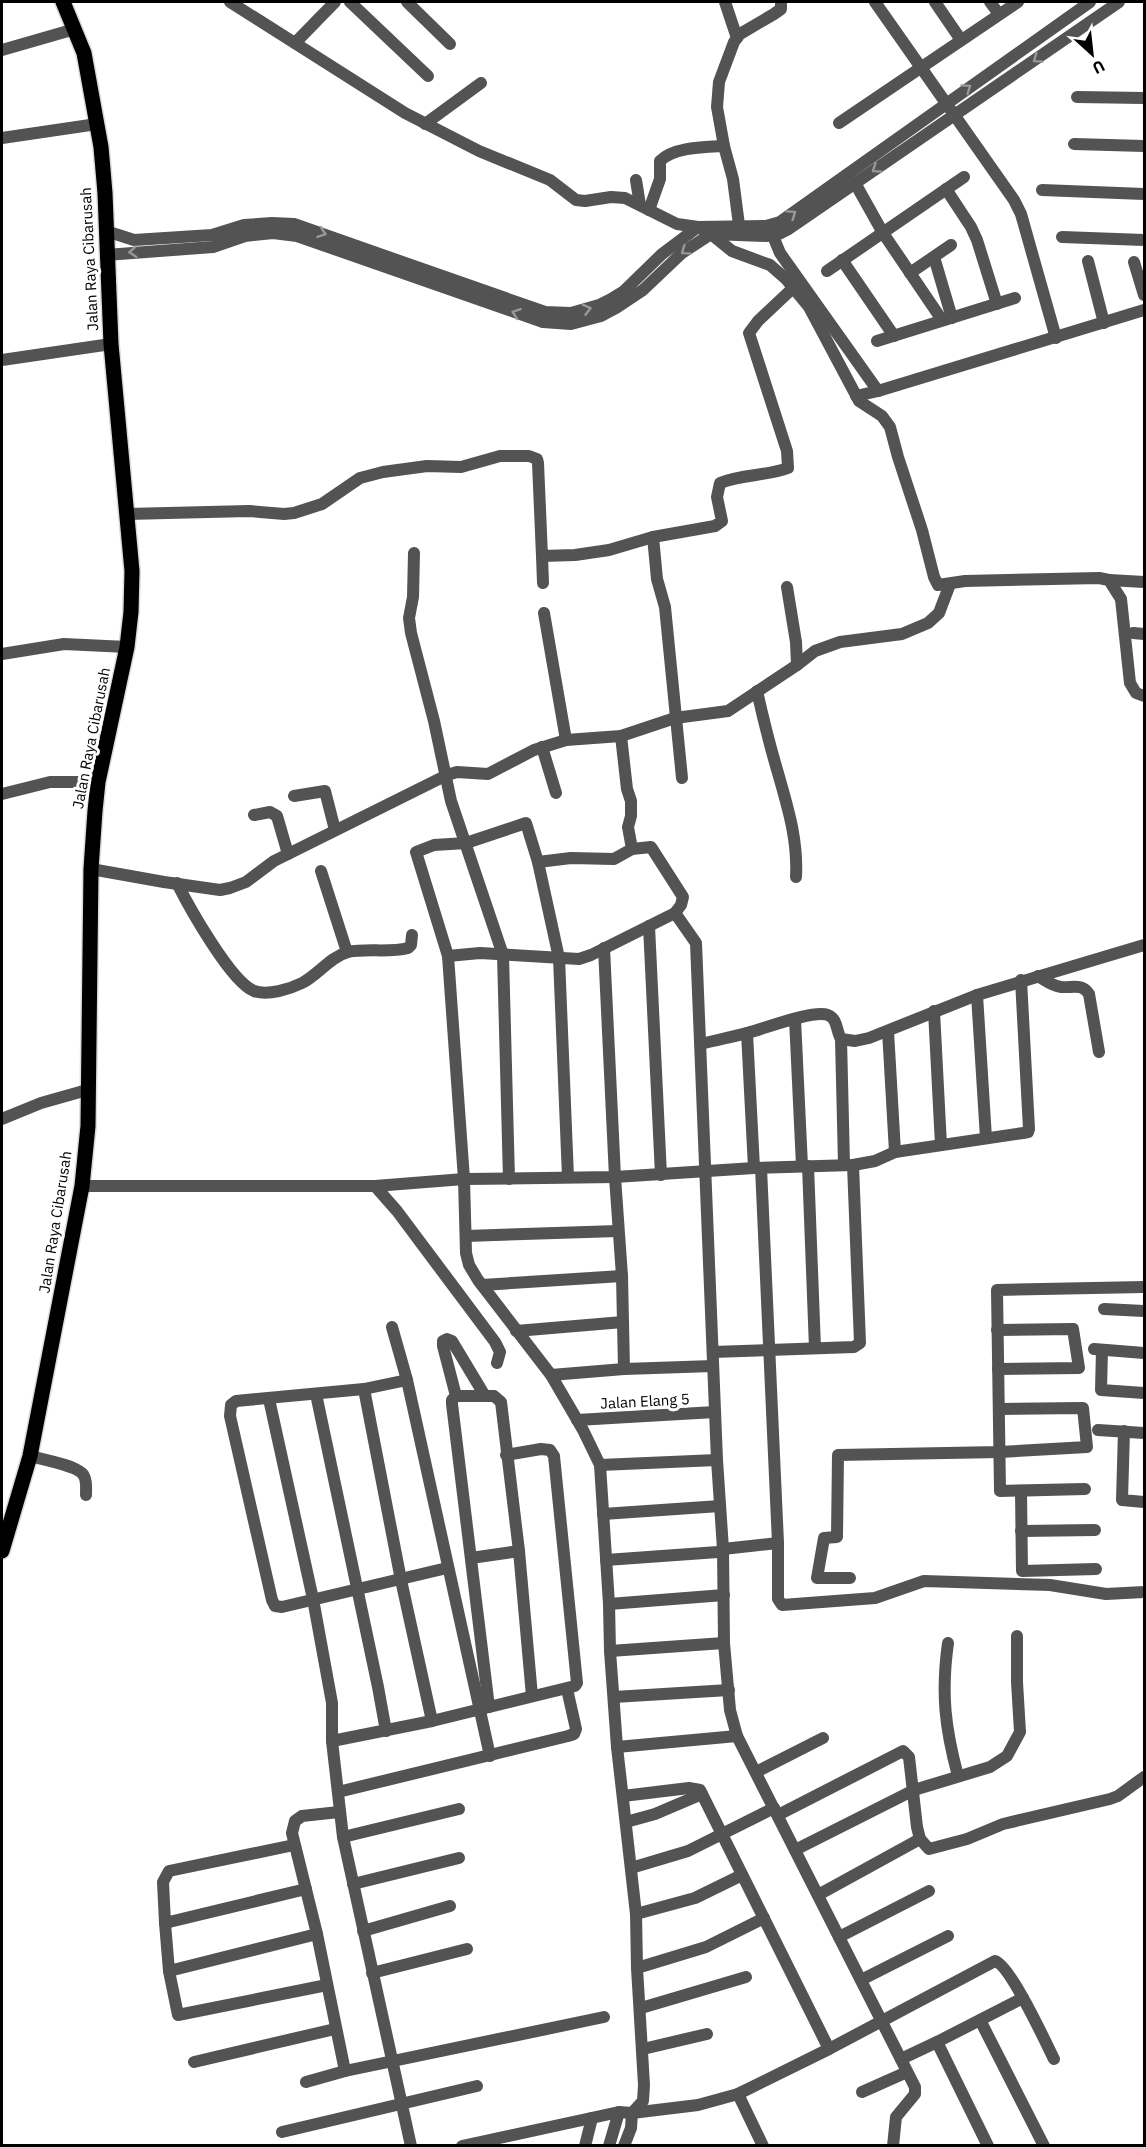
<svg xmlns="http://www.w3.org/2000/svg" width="1146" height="2147" font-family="'IBM Plex Sans',sans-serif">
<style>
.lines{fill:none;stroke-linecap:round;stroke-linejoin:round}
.primary-casing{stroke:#dbdbdb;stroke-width:18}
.street{stroke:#535353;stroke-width:12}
.primary{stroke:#000;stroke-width:15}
.oneway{stroke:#989898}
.labels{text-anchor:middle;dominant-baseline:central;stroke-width:6;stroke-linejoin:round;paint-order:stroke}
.street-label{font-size:15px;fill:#000;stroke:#fff}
</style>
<rect width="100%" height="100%" fill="#fff"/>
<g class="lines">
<defs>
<polyline id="primary" points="2,1551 30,1456 82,1186 88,1126 91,869 95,811 98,782 127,647 131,612 132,571 111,344 105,193 101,147 84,53 63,2"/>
</defs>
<use href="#primary" class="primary-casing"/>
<g class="street">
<polyline points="230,2 405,113 479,151 550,180 576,200 585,201 611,197 625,198 677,224 698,227 711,234 732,251 770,265 786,279 809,307 859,401 882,416 890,427 898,457 922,530 934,577 938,585 965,581 1099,578 1109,580 1121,599 1130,683 1136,693 1144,696"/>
<polyline points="350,2 428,76"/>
<polyline points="407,2 450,44"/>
<polyline points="725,2 737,38"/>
<polyline points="875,2 1014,200 1021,214 1056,338"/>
<polyline points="935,2 961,40"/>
<polyline points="990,2 999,14"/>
<polyline points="295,43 335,2"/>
<polyline points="2,50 75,29"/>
<polyline points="1077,97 1144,98"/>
<polyline points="839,123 1018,2"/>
<polyline points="425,124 481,83"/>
<polyline points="2,138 97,124"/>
<polyline points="1074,144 1144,146"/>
<polyline points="636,180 640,205"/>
<polyline points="855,183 883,233 942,320"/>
<polyline points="946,189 971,227 977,240 997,304"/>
<polyline points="1042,190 1144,194"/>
<path d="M649 210 660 179V161C674 147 705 147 724 146"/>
<polyline points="739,225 733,179 724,146 717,107 719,82 734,42 740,34 774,14 781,9 781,2"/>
<polyline points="106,231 134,240 212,235 244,225 272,223 294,224 545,312 571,313 599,305 611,299 624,291 662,254 698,227 766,226 780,222 1090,2"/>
<polyline points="773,236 780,253 878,391"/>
<polyline points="1062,237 1144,240"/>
<polyline points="106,255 213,247 245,236 273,233 297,236 543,322 571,324 601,316 616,308 643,290 682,253 711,234 766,236 779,234 787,230 1119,2"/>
<polyline points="934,257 952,318"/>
<polyline points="842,260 894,336"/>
<polyline points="1088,261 1104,323"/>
<polyline points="1134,262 1144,295"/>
<polyline points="827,271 964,177"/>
<polyline points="910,273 951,245"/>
<polyline points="877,341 1015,298"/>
<polyline points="2,360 111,344"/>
<polyline points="856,396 878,391 1144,310"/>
<path d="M127 514 249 511 284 514 294 513 322 504 360 478 383 472 427 466 461 467 500 456H529L537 459 538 463 542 556 575 555 609 550 653 537 715 526 722 521 717 497 720 483C742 474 767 476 788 468L787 451 749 333 758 321 793 288"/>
<polyline points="653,537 657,579 665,607 682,778"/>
<polyline points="414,553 413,597 409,618 411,633 434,721 451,801 503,955 509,1179"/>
<polyline points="542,556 543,583"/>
<polyline points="1109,580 1144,582"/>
<polyline points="787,587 796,642 797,665"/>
<polyline points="544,613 566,740"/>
<polyline points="1133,633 1144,634"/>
<polyline points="2,654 64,644 127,647"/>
<path d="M757 691C763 718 770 746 778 773 788 808 798 840 796 877"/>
<polyline points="542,747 556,793"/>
<polyline points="2,794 50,782 98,782"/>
<polyline points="294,796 325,791 335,830"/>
<polyline points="254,815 270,812 277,816 288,854"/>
<polyline points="632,849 651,847 683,897 681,905 675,913"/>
<polyline points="538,862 571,858 614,859 632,849 628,827 631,816 631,801 627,789 621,736"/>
<polyline points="91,869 164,882 220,890 230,888 246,882 274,861 447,775 457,772 488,774 534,750 566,740 621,736 675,718 728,711 797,665 815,651 840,642 902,634 928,623 939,613 950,584"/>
<polyline points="321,871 347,952"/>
<path d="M177 883C189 907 231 982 254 991 268 996 290 989 302 983 318 975 330 957 348 952 367 948 389 953 408 948L411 945 412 935"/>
<polyline points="649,926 661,1175"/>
<polyline points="604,948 615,1177 622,1276 624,1369"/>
<polyline points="448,956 480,953 579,959 591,955 675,913 696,943 717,1460 723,1549 724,1643 730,1710 737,1736 915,2087 915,2094 896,2117 893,2146"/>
<path d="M1038 976C1045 980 1052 986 1061 987 1072 988 1082 983 1089 994L1099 1052"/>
<polyline points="977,995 986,1138"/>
<polyline points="934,1011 941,1145"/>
<polyline points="795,1019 802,1166"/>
<polyline points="888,1031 895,1152"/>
<polyline points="747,1033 754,1168"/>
<polyline points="841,1039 844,1164"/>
<path d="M701 1044C716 1040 732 1037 747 1033 764 1029 813 1009 828 1015 838 1019 836 1031 841 1039L855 1041 869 1038 977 995 1144 945"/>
<polyline points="2,1119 41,1103 87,1090"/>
<polyline points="808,1166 815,1348"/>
<polyline points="761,1168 778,1543 778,1599 782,1605 875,1598 924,1581 1050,1585 1106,1594 1144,1592"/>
<polyline points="568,1177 559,958 538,862 526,823 466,843 434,845 416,852 448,956 464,1179 466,1253 469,1265 478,1280 551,1375 583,1430 600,1465 609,1604 610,1651 617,1747 636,1914 637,1968 644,2085 643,2101 632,2113 631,2128 624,2146"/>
<polyline points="82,1186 375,1186 464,1179 615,1177 754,1168 853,1165 875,1161 895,1152 1023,1133 1028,1132 1029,1129 1021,980"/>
<polyline points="375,1186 397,1211 495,1342 500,1352 497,1363"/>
<polyline points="466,1236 618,1231"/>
<polyline points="482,1285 622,1276"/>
<polyline points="1104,1309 1144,1311"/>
<polyline points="392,1327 407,1380 490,1756"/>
<polyline points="997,1330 1073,1329 1079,1368 998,1369"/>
<polyline points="516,1331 623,1322"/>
<polyline points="1094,1349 1144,1353"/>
<polyline points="1102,1350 1101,1390 1144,1393"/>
<polyline points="713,1352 854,1347 860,1343 853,1165"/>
<polyline points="551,1375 624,1369 713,1366"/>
<polyline points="407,1380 364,1389 236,1401 231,1405 230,1416 272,1600 275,1606 282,1607 447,1568"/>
<polyline points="364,1389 401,1580 432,1721"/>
<polyline points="316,1394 378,1687 386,1731"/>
<polyline points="456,1396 443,1346 443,1341 447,1339 452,1341 485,1396"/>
<polyline points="269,1399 313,1599 332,1703 332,1741 343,1837 411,2146"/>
<polyline points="577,1420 715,1412"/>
<polyline points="1098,1430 1144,1433"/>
<polyline points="1124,1431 1122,1500 1144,1502"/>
<path d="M30 1456C41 1459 80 1466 84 1476 87 1481 86 1490 86 1495"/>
<polyline points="600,1465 717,1460"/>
<polyline points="1085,1489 1000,1491 997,1290 1144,1287"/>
<polyline points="1021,1491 1022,1571 1096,1569"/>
<polyline points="603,1514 720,1506"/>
<polyline points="1021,1531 1095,1530"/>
<polyline points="471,1558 519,1551"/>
<polyline points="606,1560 718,1552 723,1549 778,1543"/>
<polyline points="850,1578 817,1578 824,1538 837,1537 838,1455 1000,1452 1087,1447 1083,1408 999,1409"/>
<polyline points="609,1604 724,1595"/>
<path d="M948 1643C941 1693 945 1728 958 1776"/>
<polyline points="610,1651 724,1643"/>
<polyline points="614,1697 729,1690"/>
<polyline points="489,1707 452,1404 452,1400 456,1396 494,1396 501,1402 519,1551 532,1696"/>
<polyline points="332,1741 432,1721 575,1686 577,1683 554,1456 550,1450 541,1449 506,1455"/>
<polyline points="617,1747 737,1736"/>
<polyline points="756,1772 823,1738"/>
<polyline points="338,1792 568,1736 574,1734 576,1729 567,1689"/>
<polyline points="623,1796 689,1788 700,1790 829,2049"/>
<polyline points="339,1812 302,1816 295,1821 292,1833 317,1934 345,2071"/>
<polyline points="778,1815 903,1751 909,1757 917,1827 920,1839 929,1849 967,1839 1003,1824 1110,1799 1118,1796 1144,1777"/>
<polyline points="626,1822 655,1814 702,1794"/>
<polyline points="343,1837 459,1809"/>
<polyline points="294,1845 169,1871 163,1882 165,1923 169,1971 178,2015 327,1985"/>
<polyline points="795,1850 914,1790 990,1767 1007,1756 1020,1732 1017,1682 1017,1636"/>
<polyline points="631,1868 688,1851 774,1808"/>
<polyline points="353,1884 459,1858"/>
<polyline points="818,1895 920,1839"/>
<polyline points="636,1914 695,1898 742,1875"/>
<polyline points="165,1923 306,1889"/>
<polyline points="363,1931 450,1906"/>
<polyline points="839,1937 929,1891"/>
<polyline points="637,1968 706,1947 764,1918"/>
<polyline points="169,1971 317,1934"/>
<polyline points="372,1973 467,1949"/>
<polyline points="861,1980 948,1936"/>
<polyline points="641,2008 746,1977"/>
<polyline points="980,2020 1044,2146"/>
<polyline points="937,2042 988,2146"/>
<polyline points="643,2049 707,2034"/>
<polyline points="901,2059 937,2042 1023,1998"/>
<polyline points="194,2062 335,2029"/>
<polyline points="306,2082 345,2071 604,2017"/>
<polyline points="862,2092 907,2072"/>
<polyline points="738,2094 763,2146"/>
<polyline points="282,2132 477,2086"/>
<path d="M462 2146 619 2112 632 2113 698 2105 738 2094 829 2049 995 1961C1010 1965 1045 2041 1054 2059"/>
<polyline points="585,2146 592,2118"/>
<polyline points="609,2146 619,2112"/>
</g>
<use href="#primary" class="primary"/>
</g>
<defs><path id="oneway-chevron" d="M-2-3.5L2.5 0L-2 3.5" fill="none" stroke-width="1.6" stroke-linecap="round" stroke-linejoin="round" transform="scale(1.5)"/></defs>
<g class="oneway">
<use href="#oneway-chevron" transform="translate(1037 59) rotate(145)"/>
<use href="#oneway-chevron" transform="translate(967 88) rotate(-35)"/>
<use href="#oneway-chevron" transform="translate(876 169) rotate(146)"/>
<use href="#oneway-chevron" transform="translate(792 214) rotate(-35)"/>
<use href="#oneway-chevron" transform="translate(322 233) rotate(19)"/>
<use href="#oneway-chevron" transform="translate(685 251) rotate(145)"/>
<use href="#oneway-chevron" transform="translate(133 252) rotate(175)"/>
<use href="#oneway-chevron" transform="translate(587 309) rotate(-15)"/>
<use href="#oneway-chevron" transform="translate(516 313) rotate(-161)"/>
</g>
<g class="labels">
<g class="street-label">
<text transform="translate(89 259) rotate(-93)">Jalan Raya Cibarusah</text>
<text transform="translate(91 738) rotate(-79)">Jalan Raya Cibarusah</text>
<text transform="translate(55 1222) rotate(-81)">Jalan Raya Cibarusah</text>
<text transform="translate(645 1401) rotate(-3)">Jalan Elang 5</text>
</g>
</g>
<rect width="1146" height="2147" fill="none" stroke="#000000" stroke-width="6"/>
<g transform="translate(1092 54) rotate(153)" stroke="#ffffff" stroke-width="4.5" paint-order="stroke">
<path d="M0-4.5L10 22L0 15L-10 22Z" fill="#000000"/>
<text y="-9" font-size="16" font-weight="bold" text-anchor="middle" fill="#000000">U</text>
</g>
</svg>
